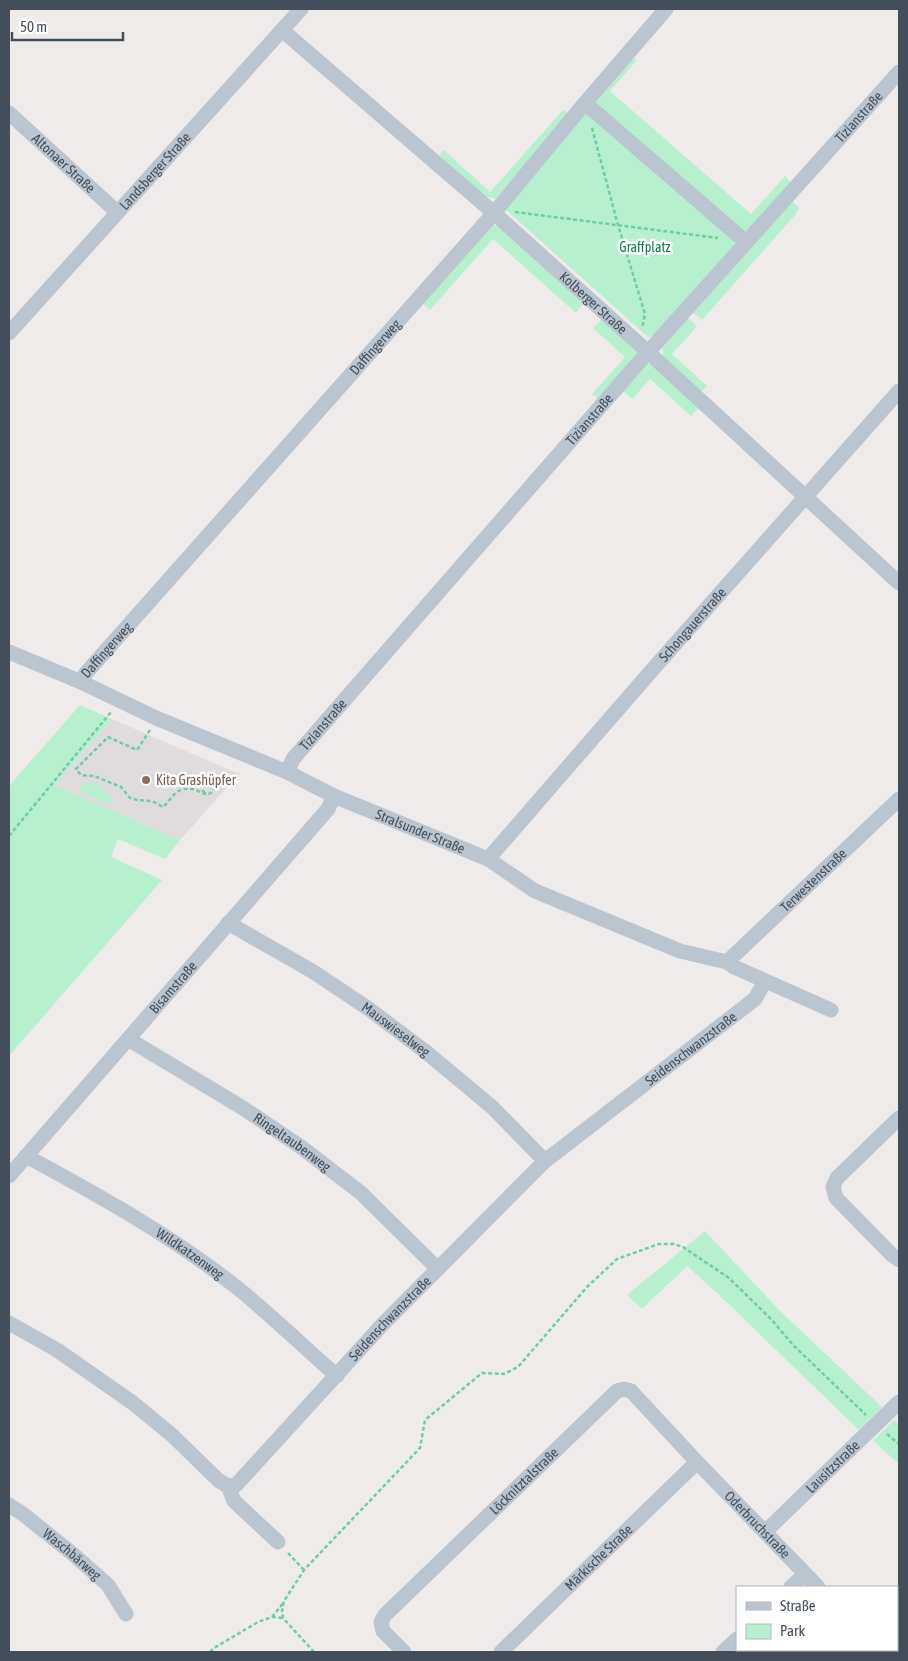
<svg xmlns="http://www.w3.org/2000/svg" width="908" height="1661" font-family="'Asap Condensed',sans-serif">
<style>
.education{fill:#e0dcdd}
.green{fill:#b6f0cf}
.lines{fill:none;stroke-linecap:round;stroke-linejoin:round}
.path{stroke:#6dcfa3;stroke-width:2.5;stroke-dasharray:4 2.5;stroke-linecap:butt}
.minor{stroke:#bbc5cf;stroke-width:15}
.education-dot{fill:#8d6e63;stroke:#fff;stroke-width:2}
.labels{text-anchor:middle;dominant-baseline:central;stroke-width:5;stroke-linejoin:round;paint-order:stroke}
.street-label{font-size:14px;fill:#434e5a;stroke:#fff}
.park-label{font-size:14px;fill:#127d4d;stroke:#fff}
.education-label{font-size:14px;fill:#785e54;stroke:#fff;text-anchor:start}
</style>
<rect width="100%" height="100%" fill="#efebeb"/>
<polygon class="education" points="112,719 239,774 180,840 54,785"/>
<g class="green">
<polygon points="632,56 637,60 610,91 751,214 785,176 793,185 751,230 742,232 596,106 594,101"/>
<polygon points="563,110 570,115 497,199 484,196 439,155 444,150 490,192"/>
<polygon points="586,113 735,239 734,247 656,337 648,337 504,208"/>
<polygon points="791,200 799,208 795,215 702,320 691,311"/>
<polygon points="494,225 500,227 584,303 576,313 493,239 430,310 421,302 489,227"/>
<polygon points="686,316 697,326 672,354 707,386 700,393 663,356 663,343"/>
<polygon points="603,318 638,352 601,401 592,394 625,357 593,328"/>
<polygon points="647,364 653,364 701,405 691,416 650,379 632,399 623,391"/>
<polygon points="80,705 112,719 54,785 180,840 165,859 118,839 111,857 162,880 9,1056 9,786"/>
<path d="M87 782 89 784 93 782C100 784 110 794 113 801L104 802 80 791C79 786 82 784 87 782Z"/>
<polygon points="705,1231 780,1311 882,1407 859,1430 717,1293 687,1266 642,1309 627,1295"/>
<polygon points="894,1420 899,1425 899,1464 873,1441"/>
</g>
<g class="lines">
<g class="path">
<polyline points="592,128 618,225 645,314 642,328"/>
<polyline points="515,212 718,238"/>
<path d="M150 730 137 750 108 737 76 769 81 775 94 776 121 787 130 798 137 800 152 801 163 807C170 801 174 791 184 789 203 786 206 806 218 783V780L215 778C208 780 205 785 203 791L206 794"/>
<polyline points="9,836 111,712"/>
<polyline points="887,1434 899,1444"/>
<polyline points="288,1553 304,1570"/>
<polyline points="272,1617 284,1602"/>
<polyline points="210,1652 214,1648 258,1622 272,1617 283,1618"/>
<polyline points="314,1652 283,1618 282,1611 284,1601 304,1570 420,1448 425,1420 482,1373 504,1374 518,1367 587,1287 617,1259 659,1244 674,1244 683,1247 729,1278 772,1320 793,1345 866,1415"/>
</g>
<g class="minor">
<path id="s1" d="M282 30 494 213 648 352 899 583"/>
<polyline points="585,103 746,242"/>
<path id="s2" d="M9 113 117 212"/>
<path id="s3" d="M9 333 301 9"/>
<path id="s4" d="M9 652 81 682 156 718 287 772 334 796 488 859 535 891 680 951 727 962 734 967 831 1010"/>
<path id="s5" d="M81 682 86 673 494 213 585 103 666 9"/>
<path id="s6" d="M287 772 293 759 648 352 899 72"/>
<path id="s7" d="M488 859 653 669 899 391"/>
<path id="s8" d="M228 923 312 971 369 1009 426 1052 492 1107 545 1161"/>
<path id="s9" d="M727 962 899 799"/>
<path id="s10" d="M128 1039 243 1108 301 1147 361 1193 438 1269"/>
<polyline points="899,1118 837,1178 833,1187 836,1198 892,1255 899,1260"/>
<path id="s11" d="M26 1156C100 1196 174 1237 240 1290 273 1317 304 1347 337 1376"/>
<path id="s12" d="M9 1176 328 809 334 796"/>
<path id="s13" d="M9 1323 57 1350 133 1403 173 1436 218 1480 228 1486 236 1485 382 1325 545 1161 755 999 765 981"/>
<polyline points="228,1486 234,1501 278,1542"/>
<path id="s14" d="M9 1505 23 1514 74 1555 108 1585 126 1614"/>
<path id="s15" d="M765 1532 899 1402"/>
<polyline points="791,1587 805,1574"/>
<polyline points="880,1650 882,1652"/>
<path id="s16" d="M404 1652 383 1631 381 1622 385 1615 617 1391 624 1389 631 1391 697 1462 818 1587"/>
<path id="s17" d="M501 1652 697 1462"/>
<polyline points="723,1652 737,1639"/>
</g>
</g>
<circle class="education-dot" cx="146" cy="780" r="5"/>
<g class="labels">
<g class="street-label">
<text stroke="none"><textPath href="#s6" startOffset="870">Tizianstraße</textPath></text>
<text stroke="none"><textPath href="#s2" startOffset="74">Altonaer Straße</textPath></text>
<text stroke="none"><textPath href="#s3" startOffset="218">Landsberger Straße</textPath></text>
<text stroke="none"><textPath href="#s1" startOffset="414">Kolberger Straße</textPath></text>
<text stroke="none"><textPath href="#s5" startOffset="446">Daffingerweg</textPath></text>
<text stroke="none"><textPath href="#s6" startOffset="465">Tizianstraße</textPath></text>
<text stroke="none"><textPath href="#s7" startOffset="311">Schongauerstraße</textPath></text>
<text stroke="none"><textPath href="#s5" startOffset="41">Daffingerweg</textPath></text>
<text stroke="none"><textPath href="#s6" startOffset="60">Tizianstraße</textPath></text>
<text stroke="none"><textPath href="#s4" startOffset="449">Stralsunder Straße</textPath></text>
<text stroke="none"><textPath href="#s9" startOffset="119">Terwestenstraße</textPath></text>
<text stroke="none"><textPath href="#s12" startOffset="250">Bisamstraße</textPath></text>
<text stroke="none"><textPath href="#s8" startOffset="199">Mauswieselweg</textPath></text>
<text stroke="none"><textPath href="#s13" startOffset="914">Seidenschwanzstraße</textPath></text>
<text stroke="none"><textPath href="#s10" startOffset="194">Ringeltaubenweg</textPath></text>
<text stroke="none"><textPath href="#s11" startOffset="191">Wildkatzenweg</textPath></text>
<text stroke="none"><textPath href="#s13" startOffset="509">Seidenschwanzstraße</textPath></text>
<text stroke="none"><textPath href="#s15" startOffset="94">Lausitzstraße</textPath></text>
<text stroke="none"><textPath href="#s16" startOffset="240">Löcknitztalstraße</textPath></text>
<text stroke="none"><textPath href="#s16" startOffset="568">Oderbruchstraße</textPath></text>
<text stroke="none"><textPath href="#s14" startOffset="80">Waschbärweg</textPath></text>
<text stroke="none"><textPath href="#s17" startOffset="136">Märkische Straße</textPath></text>
</g>
<g class="park-label">
<text x="645" y="247">Graffplatz</text>
</g>
<g class="education-label">
<text x="156" y="780">Kita Grashüpfer</text>
</g>
</g>
<rect width="908" height="1661" fill="none" stroke="#434e5a" stroke-width="20"/>
<rect x="736" y="1586" width="162" height="65" fill="#ffffff" stroke="#b4b8bd"/>
<rect x="746" y="1602" width="25" height="8" fill="#bbc5cf" stroke="#b4b8bd"/>
<text x="780" y="1611" font-size="15" fill="#434e5a">Straße</text>
<rect x="746" y="1624" width="25" height="15" fill="#b6f0cf" stroke="#b4b8bd"/>
<text x="780" y="1636" font-size="15" fill="#434e5a">Park</text>
<path d="M12 32v8h111v-8" fill="none" stroke="#434e5a" stroke-width="2.5"/>
<text x="20" y="32" font-size="15" fill="#434e5a" stroke="#ffffff" stroke-width="4" paint-order="stroke">50 m</text>
</svg>
